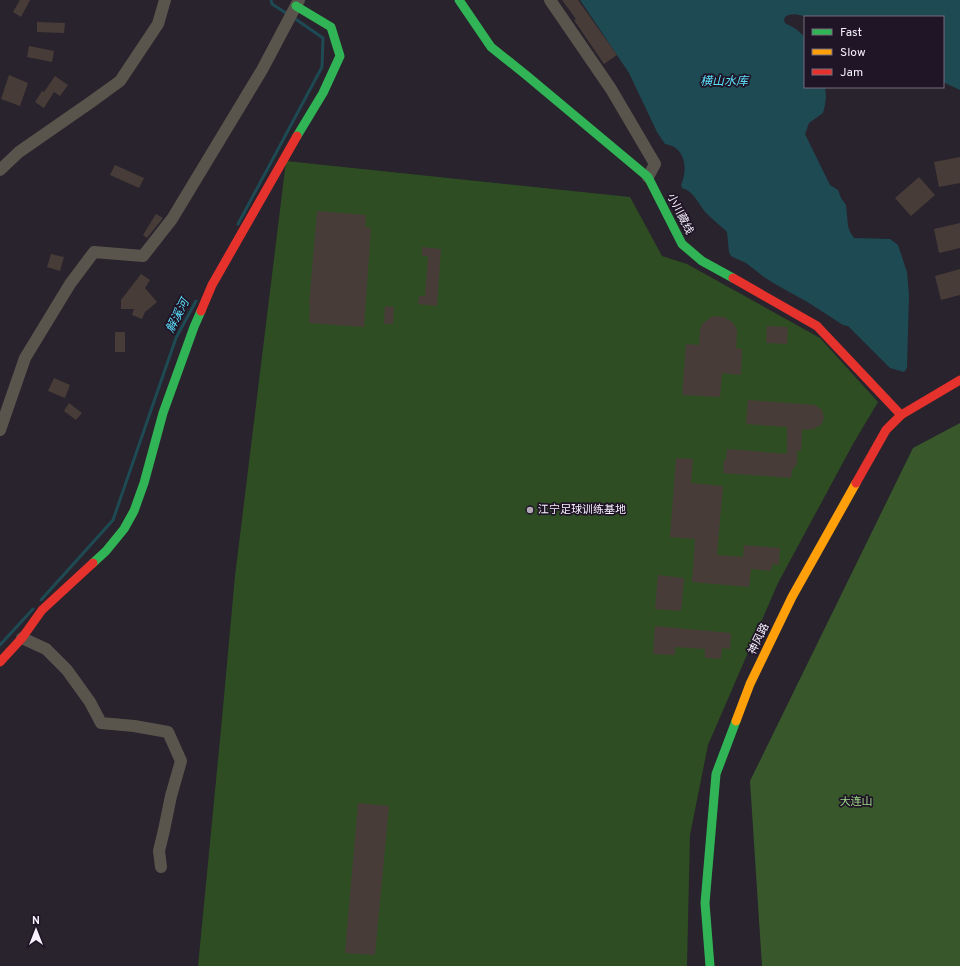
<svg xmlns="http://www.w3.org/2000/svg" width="960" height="966" font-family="Overpass,'Noto Sans SC',sans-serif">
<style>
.green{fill:#2e4d22}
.forest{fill:#38582c}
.water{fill:#1e4a54}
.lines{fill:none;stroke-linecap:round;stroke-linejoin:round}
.stream{stroke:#1e4a54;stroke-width:3}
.building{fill:#483c38}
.street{stroke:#5a554c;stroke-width:12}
.fast{stroke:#30b455;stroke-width:9}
.slow{stroke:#ff9f0a;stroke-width:9}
.jam{stroke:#e5322d;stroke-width:9}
.poi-dot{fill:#afa9b4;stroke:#1f1526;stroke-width:1.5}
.labels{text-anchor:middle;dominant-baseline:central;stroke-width:3.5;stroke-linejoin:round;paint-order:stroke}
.street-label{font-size:11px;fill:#f7f1fd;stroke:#1f1526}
.poi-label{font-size:11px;fill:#f7f1fd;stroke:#1f1526;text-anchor:start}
.park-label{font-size:11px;fill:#9dd688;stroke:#1f1526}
.water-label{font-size:12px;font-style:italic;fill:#5be0fc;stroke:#1f1526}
</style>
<rect width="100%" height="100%" fill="#28232c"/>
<polygon class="green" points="286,161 630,197 662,256 687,264 820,338 878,402 853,444 778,583 708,745 690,835 687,966 198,966 221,729 235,576"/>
<polygon class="forest" points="960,423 960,966 762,966 750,781 913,448"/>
<path class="water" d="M580 0H960V90L945 83 943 81V17H805C799 14 790 13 785 17L784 20 785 23 796 29 805 37V87H825L826 97 825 105 823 113 809 123 805 134 830 185 838 190 841 198 846 205 848 226 850 232 854 238 890 239 898 245 907 272 909 295 907 368 904 372 890 368 848 326 843 325 809 303 775 284 764 277 746 263 735 258 731 256 729 252 727 232C720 225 712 219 706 213 698 204 695 192 682 188L681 185C688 169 686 147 665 144L657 132 629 73Z"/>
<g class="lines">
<g class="stream">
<polyline points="271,0 272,4 289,15"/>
<polyline points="238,224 322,67 323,38 294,18"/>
<polyline points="41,600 113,520 176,338 196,301"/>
<polyline points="0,645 33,609"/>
</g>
</g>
<g class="building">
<polygon points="20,0 30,0 21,17 13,12"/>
<polygon points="562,0 578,0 617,55 604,64 574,20 576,19"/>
<polygon points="37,22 65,23 64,33 37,32"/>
<polygon points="29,46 54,51 52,62 27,57"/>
<polygon points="9,75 28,83 20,106 1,99"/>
<polygon points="55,76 68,85 60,96 54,92 44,108 35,102 42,91 44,92"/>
<polygon points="960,157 960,183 939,187 934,162"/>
<polygon points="115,165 144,178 139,188 110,175"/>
<polygon points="919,177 935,195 911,216 895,198"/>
<polygon points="317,211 366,215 365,227 371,228 364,327 309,323 310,305 309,305"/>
<polygon points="156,214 163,218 147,238 143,235"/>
<polygon points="960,223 960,248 939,253 934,229"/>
<polygon points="422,247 441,249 437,306 418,304 419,296 425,296 428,256 422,256"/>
<polygon points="51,254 64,257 60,271 47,267"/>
<polygon points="960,269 960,295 941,300 935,276"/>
<polygon points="141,274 150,280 145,288 157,302 145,312 142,319 132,315 134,309 121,309 121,300"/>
<polygon points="385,306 394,307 393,324 384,324"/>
<polygon points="714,316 724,317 732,322 735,326 737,331 736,348 742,349 741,375 722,373 720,397 682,395 686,344 699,345 700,329 702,324 710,318"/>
<polygon points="767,326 788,327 787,344 766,343"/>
<rect x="115" y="332" width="10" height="20"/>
<polygon points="54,378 70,385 65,398 48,391"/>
<polygon points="748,400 815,405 822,410 824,418 821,425 813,429 802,430 801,451 797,451 797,464 792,470 791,478 723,473 724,460 726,460 727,449 787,454 787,427 746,424"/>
<polygon points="69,403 82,413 76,420 64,411"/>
<polygon points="676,458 693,459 691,483 723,486 717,555 743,557 744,545 780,548 779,565 772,564 771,571 751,569 749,587 692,582 695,539 670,537"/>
<polygon points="658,575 684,578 681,611 655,609"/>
<polygon points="655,626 731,633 730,649 722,648 721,659 705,658 705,649 675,647 675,655 653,654"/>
<polygon points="358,803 389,806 375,955 345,953"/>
</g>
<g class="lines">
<g class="street">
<polyline points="550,0 611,89 655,164 648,177"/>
<polyline points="0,170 19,152 91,102 120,81 158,24 165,0"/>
<polyline points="0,430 25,358 70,284 94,252 143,256 172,219 262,70 299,0"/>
<polyline points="22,638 46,649 67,670 90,702 101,723 134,726 168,732 181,761 171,796 164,830 159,851 161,867"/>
</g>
<g class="fast">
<polyline points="459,0 491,47 526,75 648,177 682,244 702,261 733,278"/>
<polyline points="296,6 331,27 340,56 323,93 297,136"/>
<polyline points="93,563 106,551 124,529 134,511 144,483 163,413 194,327 201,311"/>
<polyline points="710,966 705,903 716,774 736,721"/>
</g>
<polyline class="slow" points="736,721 750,684 792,597 856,483"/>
<g class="jam">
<polyline points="733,278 817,326 901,415"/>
<polyline points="201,311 212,285 297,136"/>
<polyline points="856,483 886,430 901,415 960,380"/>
<polyline points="0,662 22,638 42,610 93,563"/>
</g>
</g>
<circle class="poi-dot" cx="530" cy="510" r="4"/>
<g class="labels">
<g class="street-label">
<text transform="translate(680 214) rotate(63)">小川藏线</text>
<text transform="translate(759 639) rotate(-64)">神风路</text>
</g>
<g class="poi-label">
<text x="538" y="510">江宁足球训练基地</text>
</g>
<g class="park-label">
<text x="856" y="802">大连山</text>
</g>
<g class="water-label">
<text x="724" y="82">横山水库</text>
<text transform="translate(178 316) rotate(-63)">解溪河</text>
</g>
</g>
<rect x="804" y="16" width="140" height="72" fill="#1f1526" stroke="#756d7c"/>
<rect x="812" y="29" width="20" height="6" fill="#30b455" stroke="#756d7c"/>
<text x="840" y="36" font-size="12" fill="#f7f1fd">Fast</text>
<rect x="812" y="49" width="20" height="6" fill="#ff9f0a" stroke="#756d7c"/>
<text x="840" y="56" font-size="12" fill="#f7f1fd">Slow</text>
<rect x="812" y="69" width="20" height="6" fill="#e5322d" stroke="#756d7c"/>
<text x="840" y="76" font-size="12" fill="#f7f1fd">Jam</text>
<g transform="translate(36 930)" stroke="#1f1526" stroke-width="3" paint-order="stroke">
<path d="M0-3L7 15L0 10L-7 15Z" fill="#f7f1fd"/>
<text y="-6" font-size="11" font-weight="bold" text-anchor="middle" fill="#f7f1fd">N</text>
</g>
</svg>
